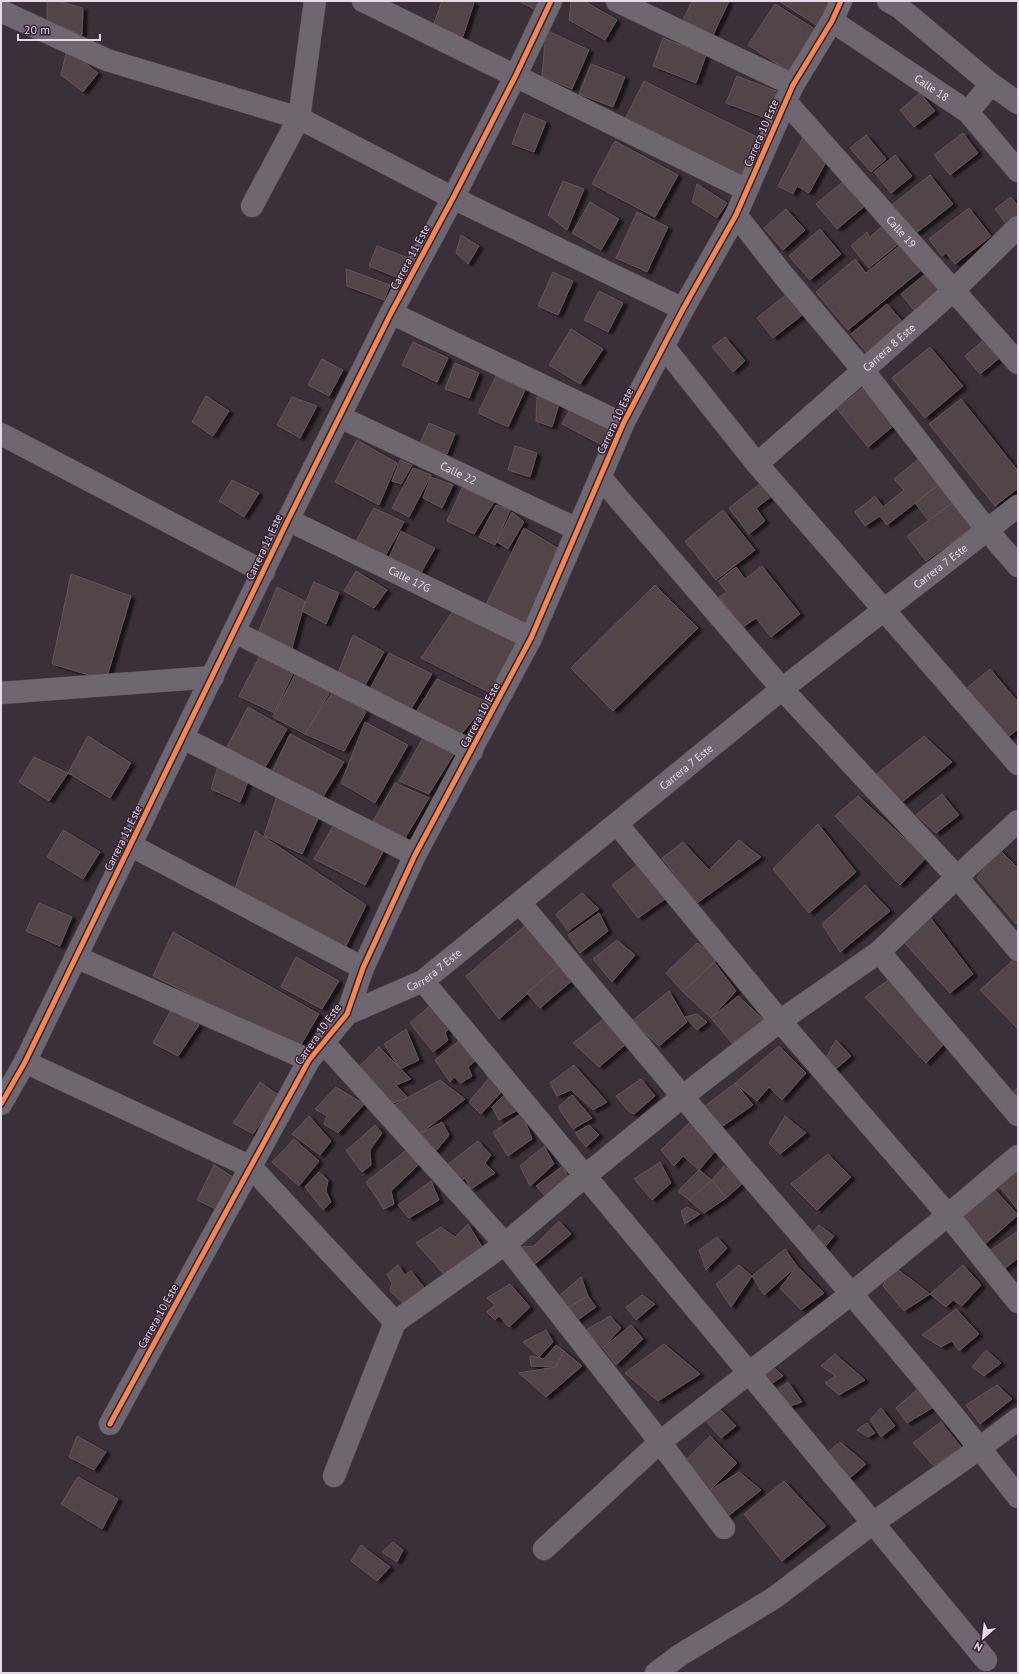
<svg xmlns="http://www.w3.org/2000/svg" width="1019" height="1674" font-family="'PT Sans',sans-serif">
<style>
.building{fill:#534546;stroke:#615659;filter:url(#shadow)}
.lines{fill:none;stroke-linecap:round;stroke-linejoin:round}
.minor-casing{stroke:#584f58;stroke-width:23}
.minor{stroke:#6f6770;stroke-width:22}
.cycleway-casing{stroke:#332134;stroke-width:8}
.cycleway{stroke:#f5874c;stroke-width:5}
.labels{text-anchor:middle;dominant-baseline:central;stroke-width:3;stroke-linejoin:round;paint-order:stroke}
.street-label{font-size:11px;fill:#e6dae7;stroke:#332134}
</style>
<defs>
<filter id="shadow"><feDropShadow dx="4.5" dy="2.5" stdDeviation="1" flood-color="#0009"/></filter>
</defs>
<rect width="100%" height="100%" fill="#3a303a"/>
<g class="building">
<polygon points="47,1 57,1 83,8 82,35 47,21"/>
<polygon points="442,1 470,1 474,3 461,42 431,32"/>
<polygon points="519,1 546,1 539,12"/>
<polygon points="571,1 584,1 617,20 605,40 569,20"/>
<polygon points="692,1 729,1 713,35 683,20"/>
<polygon points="779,1 833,1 818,26"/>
<polygon points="775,4 818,31 791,73 748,45"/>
<polygon points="546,30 589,50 572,89 542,76"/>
<polygon points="663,38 706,55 696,83 653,66"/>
<polygon points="67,49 98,73 83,92 61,75"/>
<polygon points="591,64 625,77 613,107 579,94"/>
<polygon points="737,76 781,93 771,120 726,103"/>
<polygon points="644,81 761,139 740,182 622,125"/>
<polygon points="920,93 935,111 914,127 900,110"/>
<polygon points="524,113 546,122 534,152 512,144"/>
<polygon points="963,133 978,153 950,175 934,155"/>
<polygon points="866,135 886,159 871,172 850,148"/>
<polygon points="804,136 826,162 809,193 797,186 793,194 778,186"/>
<polygon points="615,141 678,175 655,217 592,184"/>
<polygon points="895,155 912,176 891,193 874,172"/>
<polygon points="930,175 953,204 915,234 892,205"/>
<polygon points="845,180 866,205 837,229 816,204"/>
<polygon points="563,181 584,189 567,230 548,215"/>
<polygon points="697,184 727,203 717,218 692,202"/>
<polygon points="1011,197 1018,206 1018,217 1007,225 995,209"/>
<polygon points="590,202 619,219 601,250 572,233"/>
<polygon points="969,208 991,236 955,264 946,253 942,256 929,239"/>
<polygon points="786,209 805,230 783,250 764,228"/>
<polygon points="637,212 668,227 647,272 616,258"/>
<polygon points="886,223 902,241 869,268 851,246 867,232 870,237"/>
<polygon points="820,229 841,254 810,280 789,256"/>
<polygon points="461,235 479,246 468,264 456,253"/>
<polygon points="904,242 925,267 848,330 816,292 855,259 866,273"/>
<polygon points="377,246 409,258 401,279 369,266"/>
<polygon points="346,269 390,285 384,300 347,286"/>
<polygon points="553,272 573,281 558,315 538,306"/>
<polygon points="928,272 945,293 918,315 901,294"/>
<polygon points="599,291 623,303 608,332 584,320"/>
<polygon points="788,293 805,313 773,338 757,318"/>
<polygon points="887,304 908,328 872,359 851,334"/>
<polygon points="571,329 603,349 580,384 549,365"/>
<polygon points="725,337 745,361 733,372 712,347"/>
<polygon points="986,338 1002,356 980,374 965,356"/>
<polygon points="413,342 448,358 437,382 402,365"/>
<polygon points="930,347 963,386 925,418 892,378"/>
<polygon points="322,359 343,370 329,396 308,385"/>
<polygon points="455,363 479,373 469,398 445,389"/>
<polygon points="496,376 525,390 508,427 478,413"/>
<polygon points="868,384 898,422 868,447 837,409"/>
<polygon points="206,396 229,411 213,436 192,422"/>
<polygon points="292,397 317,406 300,438 277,425"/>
<polygon points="537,397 559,404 552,427 536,421"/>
<polygon points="961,399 1018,471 1018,488 995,506 929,424"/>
<polygon points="570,409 614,432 600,444 562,424"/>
<polygon points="429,423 455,434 447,454 420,443"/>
<polygon points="357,440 397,463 379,505 335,482"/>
<polygon points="515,446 537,453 530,477 508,470"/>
<polygon points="921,457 941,483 887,525 880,516 865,526 855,512 875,496 883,507 904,490 894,479"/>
<polygon points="400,460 412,465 401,484 392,481"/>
<polygon points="413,468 431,475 409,517 392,508"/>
<polygon points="431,477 453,485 442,508 423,498"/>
<polygon points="766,479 776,493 756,508 765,521 749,534 729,508"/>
<polygon points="232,480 259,493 244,517 219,501"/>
<polygon points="941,483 955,501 929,521 915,503"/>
<polygon points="462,488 494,502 474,534 447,521"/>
<polygon points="955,501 974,526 926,561 907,536"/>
<polygon points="496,505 510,510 495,545 479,537"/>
<polygon points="374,508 404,522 383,560 353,547"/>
<polygon points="723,510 755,550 716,580 685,541"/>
<polygon points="512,512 524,522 508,549 497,542"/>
<polygon points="524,528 566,553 528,630 483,610"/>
<polygon points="401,531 435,548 418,578 387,562"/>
<polygon points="762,566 800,614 771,637 756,618 743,627 719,597 727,592 718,581 736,567 745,579"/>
<polygon points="356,571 387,590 374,608 344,591"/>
<polygon points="71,574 131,596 106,680 52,664"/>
<polygon points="314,582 339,593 326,624 302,611"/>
<polygon points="655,585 698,628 613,711 571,668"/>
<polygon points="277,587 305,601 292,648 259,631"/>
<polygon points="458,604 520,640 489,692 421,658"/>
<polygon points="353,635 384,652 365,685 338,673"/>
<polygon points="262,652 294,671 274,713 239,696"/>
<polygon points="389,653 432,674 411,709 371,687"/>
<polygon points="298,669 330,692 305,734 273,717"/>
<polygon points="990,669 1018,702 1018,729 1002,742 961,693"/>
<polygon points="437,679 487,702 459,737 414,715"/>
<polygon points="333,691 366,712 344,751 305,734"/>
<polygon points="248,707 287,729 264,769 227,747"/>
<polygon points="365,722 408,745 375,803 341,783"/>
<polygon points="290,734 344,762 321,800 271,774"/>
<polygon points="88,736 131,763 110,798 68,773"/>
<polygon points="424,736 455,752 429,794 399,781"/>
<polygon points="924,736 952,762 902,802 877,774"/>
<polygon points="34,757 68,773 49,801 19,782"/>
<polygon points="220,759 251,774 240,802 211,789"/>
<polygon points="395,783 429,798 405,838 373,821"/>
<polygon points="279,789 320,814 302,854 264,836"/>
<polygon points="942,794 959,815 936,833 916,815"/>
<polygon points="858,796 926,858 900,885 835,816"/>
<polygon points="335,823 384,850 365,885 314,859"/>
<polygon points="818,824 856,872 809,913 773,869"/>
<polygon points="63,830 100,852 83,879 47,857"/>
<polygon points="255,831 366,905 344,950 232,897"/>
<polygon points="739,840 761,857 697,903 662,858 683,842 709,870"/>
<polygon points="999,849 1018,868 1018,922 1016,924 977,878"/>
<polygon points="640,863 671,895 638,918 612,885"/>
<polygon points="865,885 890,911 840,952 822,924"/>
<polygon points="582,893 599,909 568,931 556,914"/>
<polygon points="39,903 72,917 60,946 26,931"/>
<polygon points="599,913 608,931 580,953 568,935"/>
<polygon points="929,916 973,974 950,993 902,940"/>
<polygon points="532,920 563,962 499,1019 466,976"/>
<polygon points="173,932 319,1014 299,1048 153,976"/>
<polygon points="617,940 635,955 612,982 593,959"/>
<polygon points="697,943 719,958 683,992 666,973"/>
<polygon points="1018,956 1018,1029 980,990"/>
<polygon points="296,957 339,981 322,1009 281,987"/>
<polygon points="714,962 736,991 711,1018 683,992"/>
<polygon points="560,964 574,979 540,1008 527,993"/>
<polygon points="891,978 945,1043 926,1063 865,997"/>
<polygon points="669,991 687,1022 659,1046 632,1021"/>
<polygon points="738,996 764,1020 732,1043 711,1018"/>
<polygon points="432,1004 451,1026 445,1033 448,1040 433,1052 410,1023"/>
<polygon points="171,1010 199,1025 178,1056 153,1043"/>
<polygon points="697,1014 707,1022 697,1030 685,1017"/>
<polygon points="606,1017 625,1045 599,1067 573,1043"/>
<polygon points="406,1029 419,1060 400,1069 384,1044"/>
<polygon points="460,1040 481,1056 468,1067 472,1076 461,1083 454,1077 450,1082 435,1060"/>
<polygon points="836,1040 851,1056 831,1073 822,1065"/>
<polygon points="779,1046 806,1073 782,1100 769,1087 757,1101 735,1083"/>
<polygon points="379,1047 411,1079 396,1085 408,1098 383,1106 353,1072"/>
<polygon points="574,1065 607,1102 593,1110 571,1090 557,1096 550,1083"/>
<polygon points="490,1077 506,1087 481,1114 469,1102"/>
<polygon points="641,1079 655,1096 634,1114 629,1112 616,1096"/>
<polygon points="440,1080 465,1099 420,1134 385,1110"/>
<polygon points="260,1082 280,1096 253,1134 233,1123"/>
<polygon points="735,1083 753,1105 717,1130 701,1109"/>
<polygon points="336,1087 364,1104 338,1133 324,1124 327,1116 315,1109"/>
<polygon points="1018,1087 1018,1110 1007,1099"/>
<polygon points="507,1092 524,1107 499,1120 492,1107"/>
<polygon points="572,1095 592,1118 573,1129 558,1107"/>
<polygon points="522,1113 532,1139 508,1156 493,1132"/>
<polygon points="309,1116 331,1141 320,1155 292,1134"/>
<polygon points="785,1116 806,1133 780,1154 769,1143"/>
<polygon points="442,1122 449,1135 432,1156 420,1134"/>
<polygon points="690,1122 717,1149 699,1170 683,1156 674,1166 661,1150"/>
<polygon points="375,1125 382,1133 370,1150 371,1165 362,1172 346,1151"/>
<polygon points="589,1125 599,1135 586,1147 575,1133"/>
<polygon points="294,1139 319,1161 299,1186 272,1162"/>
<polygon points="478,1141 491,1155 485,1163 495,1173 471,1189 465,1178 458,1182 447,1165"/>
<polygon points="544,1146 554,1164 530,1186 520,1166"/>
<polygon points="408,1149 418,1165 391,1191 394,1204 384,1209 366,1182"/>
<polygon points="828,1154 851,1177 817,1210 791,1184"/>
<polygon points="660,1162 671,1183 652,1200 634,1179"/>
<polygon points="214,1165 239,1181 220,1211 197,1200"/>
<polygon points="563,1166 571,1184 550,1201 536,1186"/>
<polygon points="724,1166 744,1182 726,1198 712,1180"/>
<polygon points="699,1170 712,1180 689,1200 678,1191"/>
<polygon points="319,1172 328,1180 326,1191 331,1202 323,1210 305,1187"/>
<polygon points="1018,1172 1018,1210 995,1181"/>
<polygon points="712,1180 726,1198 704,1213 689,1200"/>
<polygon points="431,1181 439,1200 409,1218 398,1205"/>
<polygon points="994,1189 1018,1215 984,1245 952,1218"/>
<polygon points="687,1207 700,1214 685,1224 681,1211"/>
<polygon points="559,1221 571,1234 530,1268 513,1248 534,1246"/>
<polygon points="468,1224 486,1253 448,1279 416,1243 441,1227 455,1237"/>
<polygon points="819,1225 834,1236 821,1252 807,1238"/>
<polygon points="1018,1231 1018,1258 1003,1270 985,1254"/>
<polygon points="717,1237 727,1248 706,1270 699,1250"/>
<polygon points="785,1249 797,1266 764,1295 752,1276"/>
<polygon points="398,1265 405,1275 411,1271 430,1295 410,1310 390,1291 392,1283 387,1274"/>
<polygon points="739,1265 752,1276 731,1307 716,1284"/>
<polygon points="892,1265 930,1294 904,1311 883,1286"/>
<polygon points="963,1265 981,1285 962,1306 953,1300 946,1307 930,1294"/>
<polygon points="797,1266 824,1293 801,1310 780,1288"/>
<polygon points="581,1277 588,1296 564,1310 553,1301"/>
<polygon points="510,1284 530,1307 509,1327 499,1316 495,1320 487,1312 495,1305 487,1298"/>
<polygon points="642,1295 655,1304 636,1320 626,1307"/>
<polygon points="588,1296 596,1307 575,1322 564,1310"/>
<polygon points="956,1309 979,1334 959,1351 952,1341 941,1347 922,1335"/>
<polygon points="610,1316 621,1328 603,1348 586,1330"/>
<polygon points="631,1325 643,1339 616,1365 603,1348"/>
<polygon points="546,1330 553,1342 539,1357 523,1342"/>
<polygon points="664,1344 700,1374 658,1401 625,1373"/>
<polygon points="556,1345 564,1351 556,1367 531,1366 530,1356 544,1359"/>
<polygon points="986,1350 1001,1363 984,1376 972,1367"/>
<polygon points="564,1351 582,1366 546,1397 519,1373 556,1367"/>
<polygon points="835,1354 865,1380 839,1395 825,1383 835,1376 821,1366"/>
<polygon points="769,1363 783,1376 771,1384 759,1372"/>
<polygon points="788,1382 802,1402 782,1409 768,1396"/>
<polygon points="922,1385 937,1405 907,1423 896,1408"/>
<polygon points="997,1385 1012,1399 980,1424 966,1405"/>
<polygon points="718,1407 736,1426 721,1438 705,1420"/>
<polygon points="881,1408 895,1426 881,1437 870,1420"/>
<polygon points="941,1422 961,1447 934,1466 913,1443"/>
<polygon points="867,1423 875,1433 868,1437 857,1430"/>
<polygon points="77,1436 106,1452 94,1470 69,1457"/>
<polygon points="710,1436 737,1463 709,1491 682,1464"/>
<polygon points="840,1442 866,1464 844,1483 822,1457"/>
<polygon points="739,1472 761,1490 727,1517 709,1491"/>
<polygon points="78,1477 118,1499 102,1529 61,1504"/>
<polygon points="784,1481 826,1526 782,1561 744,1514"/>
<polygon points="393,1542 403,1550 397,1562 382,1552"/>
<polygon points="361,1545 390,1567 377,1581 351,1561"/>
</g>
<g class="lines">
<defs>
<g id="minor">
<polyline points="363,1 747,190"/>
<polyline points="617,1 793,85"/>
<polyline points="888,1 899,7 991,84 1018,103"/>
<polyline points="1,11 107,60 299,118 453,198 683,309"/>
<path id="s1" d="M832 21 968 112 1018 171"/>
<path id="s2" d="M785 101 1018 363"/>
<polyline points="968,112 991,84"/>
<polyline points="252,206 299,118 315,1"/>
<polyline points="736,215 784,276 863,370 987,530 1018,566"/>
<polyline points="391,313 623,424"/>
<polyline points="664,347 757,464 1018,764"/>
<path id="s3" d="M340 417 577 529"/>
<polyline points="1,434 264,572"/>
<path id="s4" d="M757 464 954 290 1018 227"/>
<polyline points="600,477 782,689 957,877 1018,950"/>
<path id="s5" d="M288 520 531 638"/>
<polyline points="235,632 472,751"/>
<polyline points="1,693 213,677"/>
<polyline points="183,738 415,855"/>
<polyline points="617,824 780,1021 948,1215 1018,1302"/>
<polyline points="130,845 363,968"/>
<path d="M520 903C594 991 668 1080 743 1168 836 1276 931 1384 1018 1497"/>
<polyline points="879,952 1018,1115"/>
<polyline points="76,957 309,1060"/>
<polyline points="423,981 750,1374 986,1660"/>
<path id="s6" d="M347 1014 423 981 782 689 1018 506"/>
<polyline points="323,1042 505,1244 660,1442 724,1528"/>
<polyline points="25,1062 251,1167 395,1322"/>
<polyline points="1,1104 25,1062 288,520 391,313 453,198 516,75 551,1"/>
<polyline points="110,1424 309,1060 347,1014 363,968 415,855 531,638 623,424 683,309 736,215 793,85 832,21 841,1"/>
<polyline points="334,1476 395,1322 505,1244 585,1176 682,1097 780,1021 879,952 957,877 1018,821"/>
<polyline points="544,1549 660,1442 851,1294 948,1215 1018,1156"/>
<polyline points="656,1673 680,1655 774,1598 873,1523 980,1448 1018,1419"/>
</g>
</defs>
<use href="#minor" class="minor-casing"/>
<use href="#minor" class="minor"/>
<defs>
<g id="cycleway">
<polyline points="1,1104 25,1062 288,520 391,313 453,198 516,75 551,1"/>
<polyline points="110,1424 309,1060 347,1014 363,968 415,855 531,638 623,424 683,309 736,215 793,85 832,21 841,1"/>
</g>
</defs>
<use href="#cycleway" class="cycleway-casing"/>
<use href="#cycleway" class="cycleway"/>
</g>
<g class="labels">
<g class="street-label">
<text stroke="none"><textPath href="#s1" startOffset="120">Calle 18</textPath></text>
<text transform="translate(761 133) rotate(-67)">Carrera 10 Este</text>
<text stroke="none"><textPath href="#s2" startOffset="175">Calle 19</textPath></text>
<text transform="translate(410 257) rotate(-62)">Carrera 11 Este</text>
<text stroke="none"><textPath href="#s4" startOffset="176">Carrera 8 Este</textPath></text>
<text transform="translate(615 421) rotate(-65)">Carrera 10 Este</text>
<text stroke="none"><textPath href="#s3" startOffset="131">Calle 22</textPath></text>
<text transform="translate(264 547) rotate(-65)">Carrera 11 Este</text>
<text stroke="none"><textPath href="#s6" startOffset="746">Carrera 7 Este</textPath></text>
<text stroke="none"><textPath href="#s5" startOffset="135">Calle 17G</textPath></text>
<text transform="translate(480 715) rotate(-62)">Carrera 10 Este</text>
<text stroke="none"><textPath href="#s6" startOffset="422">Carrera 7 Este</textPath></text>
<text transform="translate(123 838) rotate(-64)">Carrera 11 Este</text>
<text stroke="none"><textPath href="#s6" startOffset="98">Carrera 7 Este</textPath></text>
<text transform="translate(318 1034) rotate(-55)">Carrera 10 Este</text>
<text transform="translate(158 1316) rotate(-61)">Carrera 10 Este</text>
</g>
</g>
<rect width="1019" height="1674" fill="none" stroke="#e6dae7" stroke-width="4"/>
<g transform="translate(983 1638) rotate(208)" stroke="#332134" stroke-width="3" paint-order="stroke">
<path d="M0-3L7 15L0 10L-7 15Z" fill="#e6dae7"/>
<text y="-6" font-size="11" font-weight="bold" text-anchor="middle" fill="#e6dae7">N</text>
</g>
<path d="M18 34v6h82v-6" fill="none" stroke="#e6dae7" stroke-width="2"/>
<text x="24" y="34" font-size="12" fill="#e6dae7" stroke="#332134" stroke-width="3" paint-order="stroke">20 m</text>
</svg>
